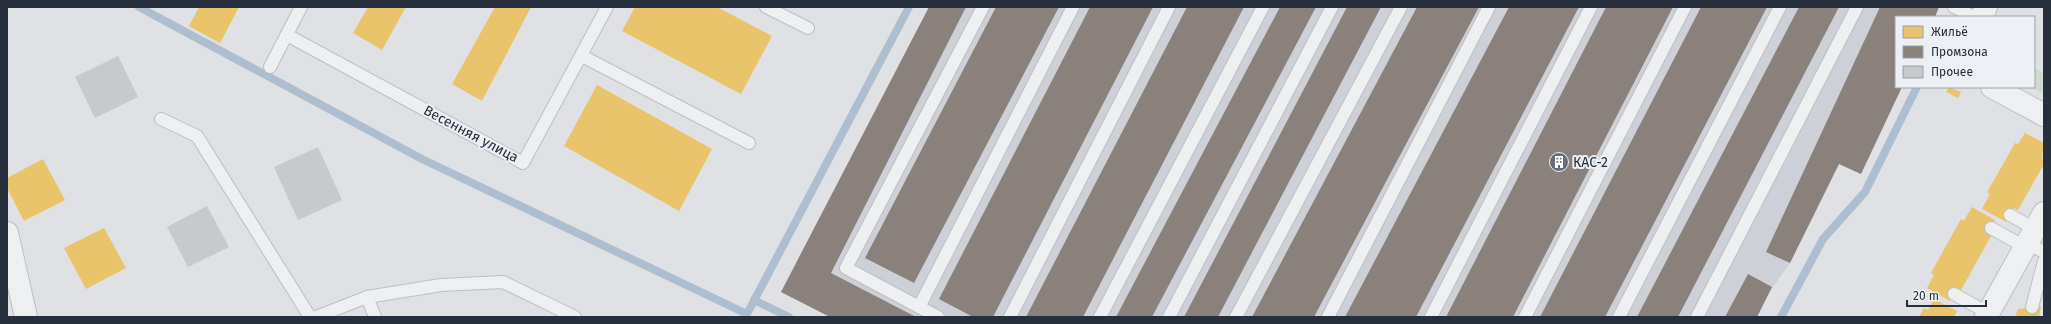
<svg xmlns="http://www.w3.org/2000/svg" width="2051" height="324" font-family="'Fira Sans',sans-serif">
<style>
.built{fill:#cdd1d7}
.green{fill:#d0d8cf}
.homes{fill:#e9c46a}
.industry{fill:#8a817c}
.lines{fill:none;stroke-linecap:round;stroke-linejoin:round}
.stream{stroke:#aebece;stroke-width:8}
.building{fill:#c7c9cc}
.lane-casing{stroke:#bdbfc2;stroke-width:14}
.street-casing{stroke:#bdbfc2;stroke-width:24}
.lane{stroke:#eeeff1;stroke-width:12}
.street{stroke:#eeeff1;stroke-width:22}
.labels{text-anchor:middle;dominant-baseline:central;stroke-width:4;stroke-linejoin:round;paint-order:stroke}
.street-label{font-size:14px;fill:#272f3c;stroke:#eceff4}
.poi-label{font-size:14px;fill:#272f3c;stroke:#eceff4;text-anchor:start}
</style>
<rect width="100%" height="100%" fill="#dfe1e4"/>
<polygon class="built" points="929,7 1939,7 1935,17 1896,17 1896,87 1902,87 1861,174 1839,164 1790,263 1772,288 1757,317 830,317 781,292"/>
<polygon class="green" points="2034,68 2044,73 2044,94 2031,87 2034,87"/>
<g class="homes">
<polygon points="199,7 239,7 220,43 189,26"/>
<polygon points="368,7 406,7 382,50 353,33"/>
<polygon points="495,7 531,7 482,101 452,84"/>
<polygon points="635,7 717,7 772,36 741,94 622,31"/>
<polygon points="597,85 712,149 679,211 564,146"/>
<polygon points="1949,87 1961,92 1958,98 1946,92"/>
<polygon points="2025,133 2044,143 2042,158 2044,164 2018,210 2014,208 2006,222 1982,209 1990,194 1987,192 2001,168 2015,143 2018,144"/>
<polygon points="43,159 65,200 24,221 7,188 7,178"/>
<polygon points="1972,207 1995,220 1988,234 1991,236 1961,290 1957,288 1950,301 1927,288 1934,275 1931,273 1961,219 1964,221"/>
<polygon points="104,228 126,268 86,289 64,248"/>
<polygon points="1934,299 1957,311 1954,317 1919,317 1924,308 1928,310"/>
<polygon points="2041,306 2039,317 2015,317 2018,309"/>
</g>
<g class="industry">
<polygon points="929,7 966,7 831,273 916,317 830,317 781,292"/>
<polygon points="996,7 1059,7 914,283 865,258"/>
<polygon points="1090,7 1153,7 993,317 973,317 939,299"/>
<polygon points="1187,7 1244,7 1083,317 1026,317"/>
<polygon points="1280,7 1316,7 1152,317 1116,317"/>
<polygon points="1347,7 1381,7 1218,317 1184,317"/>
<polygon points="1417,7 1479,7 1314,317 1252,317"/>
<polygon points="1509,7 1579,7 1416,317 1345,317"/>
<polygon points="1606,7 1673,7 1513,317 1446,317"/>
<polygon points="1701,7 1767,7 1605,317 1540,317"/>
<polygon points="1799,7 1839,7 1678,317 1637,317"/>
<polygon points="1880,7 1939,7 1935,17 1896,17 1896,87 1902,87 1861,174 1839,164 1790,263 1766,252"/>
<polygon points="1748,274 1772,287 1757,317 1725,317"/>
</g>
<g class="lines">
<g class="stream">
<polyline points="139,7 422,159 747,314 909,7"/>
<polyline points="754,300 789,317"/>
<polyline points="1781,317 1823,239 1865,192 1917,87"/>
</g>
</g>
<g class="building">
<polygon points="118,56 138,97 95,118 75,77"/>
<polygon points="318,147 342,200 298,220 274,167"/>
<polygon points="207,206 229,247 188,267 167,227"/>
</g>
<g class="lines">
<defs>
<g id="lane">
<polyline points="766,7 808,28"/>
<polyline points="1954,7 1974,17"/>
<polyline points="287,35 523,163 607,7"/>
<polyline points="582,56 749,143"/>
<polyline points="270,67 301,7"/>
<polyline points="161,119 197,136 310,317"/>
<polyline points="2010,215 2035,229"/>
<polyline points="1991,228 2025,247"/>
<polyline points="2027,243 2044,252"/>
<polyline points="1954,294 1988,313"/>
<polyline points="919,307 1073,7"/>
<polyline points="2032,307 2044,261"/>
<polyline points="316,317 367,297"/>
<polyline points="375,317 367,297 441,285 503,282 575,317"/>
<polyline points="938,317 846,268 983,7"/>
<polyline points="1010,317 1169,7"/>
<polyline points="1100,317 1263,7"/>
<polyline points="1169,317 1332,7"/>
<polyline points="1236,317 1401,7"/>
<polyline points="1328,317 1489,7"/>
<polyline points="1431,317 1591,7"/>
<polyline points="1525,317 1685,7"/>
<polyline points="1619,317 1780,7"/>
<polyline points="1697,317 1857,7"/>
</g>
<g id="street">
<polyline points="1982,17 1986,7"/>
<polyline points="1992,87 2044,115"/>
<polyline points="7,233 26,317"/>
<polyline points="1986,317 2044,213"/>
</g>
</defs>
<use href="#lane" class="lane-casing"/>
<use href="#street" class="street-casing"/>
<use href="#lane" class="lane"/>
<use href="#street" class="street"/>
</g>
<defs>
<symbol id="building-disc" viewBox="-11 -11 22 22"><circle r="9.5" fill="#676d77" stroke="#eceff4"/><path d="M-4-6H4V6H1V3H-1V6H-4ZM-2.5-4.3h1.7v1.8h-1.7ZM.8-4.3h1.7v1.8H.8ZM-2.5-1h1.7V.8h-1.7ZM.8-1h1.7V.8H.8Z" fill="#fff"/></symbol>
</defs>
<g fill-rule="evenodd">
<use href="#building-disc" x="1548" y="151" width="22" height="22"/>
</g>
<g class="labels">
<g class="street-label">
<text transform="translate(471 134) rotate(28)">Весенняя улица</text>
</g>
<g class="poi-label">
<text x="1573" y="162">КАС-2</text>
</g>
</g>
<rect width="2051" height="324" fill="none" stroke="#272f3c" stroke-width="16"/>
<rect x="1895" y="16" width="140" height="72" fill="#eceff4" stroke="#9da2aa"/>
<rect x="1903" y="26" width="20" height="12" fill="#e9c46a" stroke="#9da2aa"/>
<text x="1931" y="36" font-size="12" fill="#272f3c">Жильё</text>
<rect x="1903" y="46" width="20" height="12" fill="#8a817c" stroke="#9da2aa"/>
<text x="1931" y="56" font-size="12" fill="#272f3c">Промзона</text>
<rect x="1903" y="66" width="20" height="12" fill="#c7c9cc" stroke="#9da2aa"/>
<text x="1931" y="76" font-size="12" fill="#272f3c">Прочее</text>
<path d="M1907 300v6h79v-6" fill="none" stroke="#272f3c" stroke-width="2"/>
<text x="1913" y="300" font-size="12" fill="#272f3c" stroke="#eceff4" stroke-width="3" paint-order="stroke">20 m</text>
</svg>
